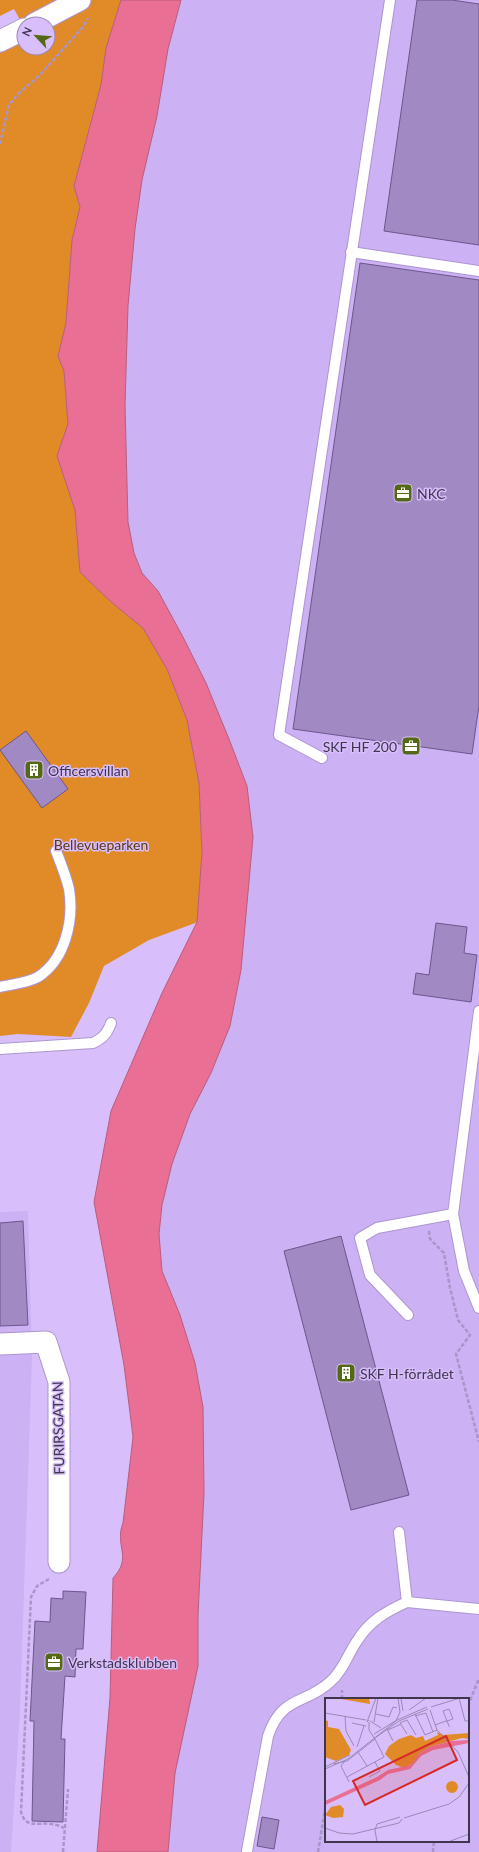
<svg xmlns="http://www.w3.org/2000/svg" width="479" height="1852" font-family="Lato,sans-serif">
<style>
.built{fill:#ccb1f4;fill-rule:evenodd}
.green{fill:#e18a28}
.water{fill:#e96f94;stroke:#b65e7f}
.building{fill:#a189c3;stroke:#6c568b}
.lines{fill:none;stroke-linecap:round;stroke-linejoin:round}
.service-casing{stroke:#ad95d0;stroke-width:12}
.minor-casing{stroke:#ad95d0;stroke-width:23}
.path{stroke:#a995c7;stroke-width:2.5;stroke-dasharray:4 2;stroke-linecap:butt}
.service{stroke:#fff;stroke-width:10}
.minor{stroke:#fff;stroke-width:21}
.labels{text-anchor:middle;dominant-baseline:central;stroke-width:3;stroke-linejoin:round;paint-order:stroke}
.poi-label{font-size:14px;fill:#3f354d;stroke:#d8bffc;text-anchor:start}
.park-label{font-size:14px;fill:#5b360f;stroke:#d8bffc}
.street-label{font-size:14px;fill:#3f354d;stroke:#d8bffc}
.inset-road{fill:none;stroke:#9b88b6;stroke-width:1}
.view{fill:#d62828;fill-opacity:0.15;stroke:#d62828;stroke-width:2}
.inset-edge{fill:none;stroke:#3f354d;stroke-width:2}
</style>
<rect width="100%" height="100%" fill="#d8bffc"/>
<g class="built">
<path d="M181 0H479V1852H168L175 1773 198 1666V1615L204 1493 203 1407 195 1363 180 1315 162 1271 159 1234 162 1205 172 1164 190 1114 211 1073 230 1026 241 970 253 837 247 786 229 739 206 683 183 637 158 591 142 573 134 553 128 522 125 405 128 306 135 229 142 180 157 116 168 49ZM326 1699H468V1841H326Z"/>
<polygon points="28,1211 32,1357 20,1711 11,1852 0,1852 0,1212"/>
</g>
<polygon class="green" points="0,0 121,0 106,48 101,85 74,186 80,207 72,240 66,323 58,356 64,371 68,424 57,456 75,510 80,572 110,601 143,628 167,669 187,720 199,783 202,852 198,922 149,940 104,966 89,1003 71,1037 18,1034 0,1036 0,53 24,42 24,48 48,48 48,24 24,27 14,9 0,16"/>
<path class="water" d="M121 0H181L168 49 157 116 142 180 135 229 128 306 125 405 128 522 134 553 142 573 158 591 183 637 206 683 229 739 247 786 253 837 241 970 230 1026 211 1073 190 1114 172 1164 162 1205 159 1234 162 1271 180 1315 195 1363 203 1407 204 1493 198 1615V1666L175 1773 168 1852H97L110 1698 113 1578C133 1557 114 1546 123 1523L133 1437 124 1365 94 1202 111 1111 162 993 197 922 202 852 199 783 187 720 167 669 143 628 110 601 80 572 75 510 57 456 68 424 64 371 58 356 66 323 72 240 80 207 74 186 101 85 106 48Z"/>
<g class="building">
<polygon points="417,0 452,0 479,4 479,245 384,231"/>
<polygon points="360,263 479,280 479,705 472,754 293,729"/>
<polygon points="26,731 68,789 42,808 0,750"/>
<polygon points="436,923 467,927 464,953 477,955 471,1002 413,994 416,973 429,975"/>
<polygon points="23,1221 28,1325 0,1326 0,1223"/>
<polygon points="341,1236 409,1495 351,1510 284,1251"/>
<polygon points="63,1591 86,1592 83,1649 76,1649 75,1677 65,1676 61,1739 65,1739 63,1822 32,1821 34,1721 30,1721 35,1621 50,1622 51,1598 63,1599"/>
<polygon points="262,1817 279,1820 274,1849 257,1846"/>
</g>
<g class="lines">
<defs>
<g id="service">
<polyline points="351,252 479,271"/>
<polyline points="322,758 279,735 390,0"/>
<path d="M0 987C12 984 28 983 38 977 66 959 74 919 69 889 66 876 61 864 56 851"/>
<polyline points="479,1011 453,1214 464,1271 479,1308"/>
<path d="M0 1049 93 1043C103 1038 107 1034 111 1023"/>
<polyline points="408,1315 370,1275 360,1238 377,1228 453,1214"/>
<polyline points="399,1532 407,1602 479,1609"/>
<path d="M247 1851 268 1736C282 1695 305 1705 330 1682 343 1671 348 1654 357 1641 369 1621 387 1611 407 1602"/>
</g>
<g id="minor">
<polyline points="34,24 80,0"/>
<polyline points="0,41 24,29"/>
<polyline points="0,1344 46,1342 59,1382 59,1562"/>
</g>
</defs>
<use href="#service" class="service-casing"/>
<use href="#minor" class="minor-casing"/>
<g class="path">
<polyline points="0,144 9,105 17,95 40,75 83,27 88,18"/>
<polyline points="429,1231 430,1239 444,1253 450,1288 458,1320 470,1335 456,1354 479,1442"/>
<path d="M49 1579 37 1586 31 1597 21 1812C26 1829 37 1822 51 1824 55 1824 60 1826 64 1828"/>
<polyline points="342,1699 342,1690"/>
<polyline points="468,1706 479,1678"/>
<polyline points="63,1852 68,1789"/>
<polyline points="318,1852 326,1803"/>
<polyline points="433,1852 434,1841"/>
</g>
<use href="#service" class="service"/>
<use href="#minor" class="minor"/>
</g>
<defs>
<symbol id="office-square" viewBox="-11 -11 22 22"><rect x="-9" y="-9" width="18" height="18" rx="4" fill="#546916" stroke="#d8bffc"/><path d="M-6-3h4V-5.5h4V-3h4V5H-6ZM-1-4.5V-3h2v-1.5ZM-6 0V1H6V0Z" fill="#fff"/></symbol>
<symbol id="building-square" viewBox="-11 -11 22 22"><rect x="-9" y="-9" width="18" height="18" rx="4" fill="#546916" stroke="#d8bffc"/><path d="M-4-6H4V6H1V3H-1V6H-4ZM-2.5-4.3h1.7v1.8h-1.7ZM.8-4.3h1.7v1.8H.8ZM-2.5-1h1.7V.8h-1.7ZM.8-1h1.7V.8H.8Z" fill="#fff"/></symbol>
</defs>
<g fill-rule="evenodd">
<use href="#office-square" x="392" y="482" width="22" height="22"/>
<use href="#office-square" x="400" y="735" width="22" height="22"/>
<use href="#building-square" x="23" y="759" width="22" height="22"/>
<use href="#building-square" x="335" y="1362" width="22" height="22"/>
<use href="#office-square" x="43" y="1651" width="22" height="22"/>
</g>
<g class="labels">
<g class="poi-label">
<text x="417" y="493">NKC</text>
<text x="397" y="746" text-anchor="end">SKF HF 200</text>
<text x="48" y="770">Officersvillan</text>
<text x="360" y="1373">SKF H-förrådet</text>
<text x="68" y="1662">Verkstadsklubben</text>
</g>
<g class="park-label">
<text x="101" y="844">Bellevueparken</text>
</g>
<g class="street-label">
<text transform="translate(58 1428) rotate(-91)">FURIRSGATAN</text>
</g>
</g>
<g transform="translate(325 1698)">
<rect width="144" height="144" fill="#d8bffc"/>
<path d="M10 0H44L45 6ZM0 22 3 23V29L14 31 26 52 24 57 11 63 0 59ZM112 34 119 37 144 35V41L137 40 104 49 94 56 89 65 79 70 71 67 60 56 64 48 74 41 86 37 91 40 98 38 100 43 113 37ZM121 89a6 6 0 1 1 12 0a6 6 0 1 1-12 0ZM15 107 19 111 18 119 8 120 0 117 6 109Z" fill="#e18a28"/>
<path d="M144 42V45L108 52 96 58 85 71 63 76 55 82 0 107V103L52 79 63 72 86 67 94 56 104 49 127 43Z" fill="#e96f94"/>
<path class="inset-road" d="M76 0 78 13M134 0 140 23H144M106 9 135 0M84 12 101 0M105 12 112 32 133 54 144 79M0 15 41 22M51 16 64 19 68 9 72 10M90 16 100 37 112 32M20 18 21 33 29 48M90 18 101 15 108 34M44 22 42 24 51 0M45 23 56 30M49 24 53 0M27 25 41 28M75 25 82 22 91 37M75 25 82 36M110 27 121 23H122L128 21 124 11 118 13 124 28 125 29M62 31 68 43M63 32 76 26M49 36 72 22 102 9M50 40 74 23 103 11M32 49 39 28M33 54 42 68M19 64 16 68 24 84M8 66 22 63 50 41 44 32V24M0 69 25 57M0 71 23 61 71 23 75 14 73 0M22 79 59 59 50 41M44 79 55 73 50 64M79 120 124 106 134 99 144 85M0 130 14 135 28 136 74 125 77 121M52 144 50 132 52 126 75 119M123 144 144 136"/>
<path class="view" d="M121 38 132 62 40 107 28 83Z"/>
<rect width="144" height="144" class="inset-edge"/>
</g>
<g transform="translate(36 36) rotate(296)"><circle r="19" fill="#d8bffc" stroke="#9b88b6"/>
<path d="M0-3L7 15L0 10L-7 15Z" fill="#546916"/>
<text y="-6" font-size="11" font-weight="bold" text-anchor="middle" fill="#3f354d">N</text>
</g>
</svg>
